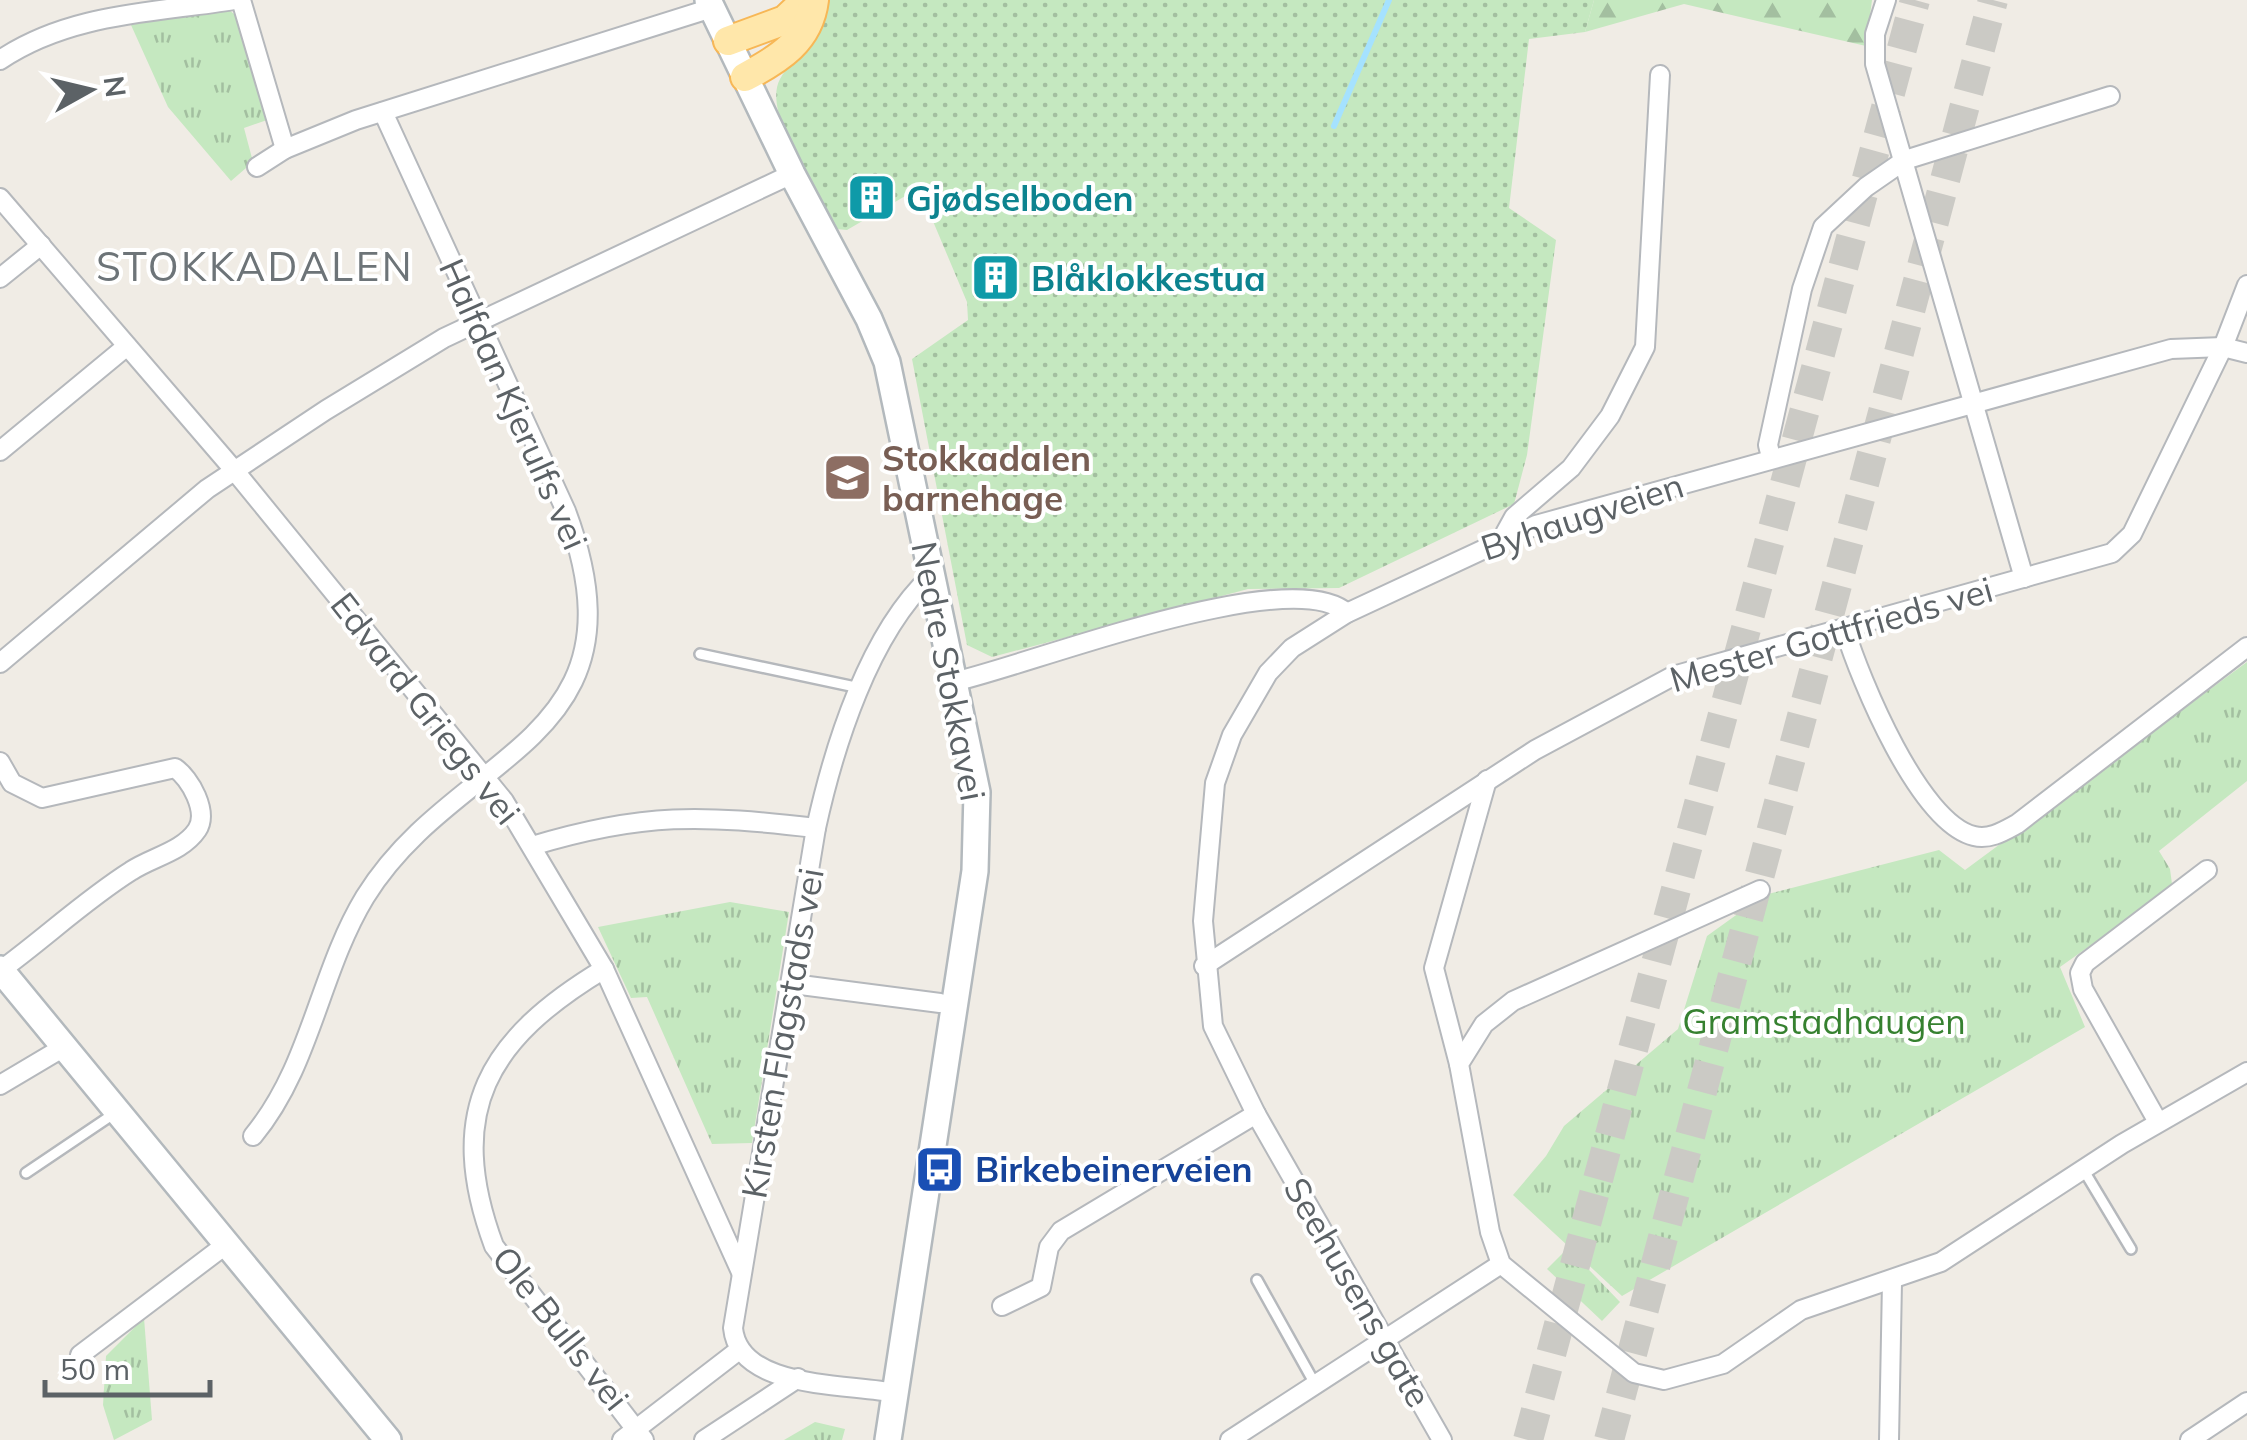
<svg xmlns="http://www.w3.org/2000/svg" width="2247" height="1440" font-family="Mulish,sans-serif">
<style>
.grass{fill:url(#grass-tufts)}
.forest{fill:url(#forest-firs)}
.garden{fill:url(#garden-dots)}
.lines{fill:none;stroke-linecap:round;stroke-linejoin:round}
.stream{stroke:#a5e2ff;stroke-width:6}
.motorway-tunnel{stroke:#cbcac5;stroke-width:30;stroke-dasharray:30 15;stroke-linecap:butt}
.service-casing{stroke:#b5b8bc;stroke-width:14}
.minor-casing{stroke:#b5b8bc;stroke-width:22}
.secondary-casing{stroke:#b3b9bd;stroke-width:30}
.primary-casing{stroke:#f7b756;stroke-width:32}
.service{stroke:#fff;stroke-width:9}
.minor{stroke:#fff;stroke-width:18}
.secondary{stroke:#fff;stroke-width:25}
.primary{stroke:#ffe7aa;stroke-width:28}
.labels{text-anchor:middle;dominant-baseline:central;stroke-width:8;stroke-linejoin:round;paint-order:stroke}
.culture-label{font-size:35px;font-weight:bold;fill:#0d838f;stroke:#fff;text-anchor:start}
.street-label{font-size:35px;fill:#5c6266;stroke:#fff}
.education-label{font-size:35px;font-weight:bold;fill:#785e54;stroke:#fff;text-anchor:start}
.park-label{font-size:35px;fill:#368130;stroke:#fff}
.transit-label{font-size:35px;font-weight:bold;fill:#164399;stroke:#fff;text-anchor:start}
.quarter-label{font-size:40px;letter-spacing:2.5px;fill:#6d7478;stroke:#fff}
</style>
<defs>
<pattern id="grass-tufts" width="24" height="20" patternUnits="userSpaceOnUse" patternTransform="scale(2.5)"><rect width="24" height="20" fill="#c5e8c0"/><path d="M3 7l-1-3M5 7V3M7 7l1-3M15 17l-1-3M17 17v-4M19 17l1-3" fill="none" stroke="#a3bfa0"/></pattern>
<pattern id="forest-firs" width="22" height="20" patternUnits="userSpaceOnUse" patternTransform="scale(2.5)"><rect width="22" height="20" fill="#c5e8c0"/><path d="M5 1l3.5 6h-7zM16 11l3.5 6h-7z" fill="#a3bfa0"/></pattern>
<pattern id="garden-dots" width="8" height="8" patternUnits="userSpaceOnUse" patternTransform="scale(2.5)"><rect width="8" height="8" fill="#c5e8c0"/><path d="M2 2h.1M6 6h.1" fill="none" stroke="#a3bfa0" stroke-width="1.8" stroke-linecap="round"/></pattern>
</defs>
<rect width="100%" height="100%" fill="#f0ece5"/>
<g class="grass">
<polygon points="225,7 242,20 270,119 244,128 253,162 231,181 168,107 131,25"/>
<polygon points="2247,662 2247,781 2159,851 2170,869 2172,884 2163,894 2060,967 2085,1027 1622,1296 1513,1195 1546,1156 1564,1126 1678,1029 1707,936 1764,895 1939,850 1965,870"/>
<polygon points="730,902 789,912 752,1143 712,1144 647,997 631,998 598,927"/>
<polygon points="1568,1248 1620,1302 1602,1321 1547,1269"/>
<polygon points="144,1318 152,1420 114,1440 103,1405 106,1356"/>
<polygon points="815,1422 845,1429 842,1440 784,1440"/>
</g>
<polygon class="forest" points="1594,0 1872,0 1866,46 1684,4 1585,32"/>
<path class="garden" d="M829 0H1594L1585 32 1529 39 1509 208 1556 240 1527 455 1514 504 1339 588 1248 589 992 657 967 645 912 359 968 320 967 302 919 188 847 230 836 229C819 196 761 113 780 79 786 67 798 60 807 50 820 36 825 18 829 0Z"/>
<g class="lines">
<polyline class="stream" points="1334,126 1389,0"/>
<g class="motorway-tunnel">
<polyline points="1528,1440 1915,0"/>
<polyline points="1609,1440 1993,0"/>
</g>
<defs>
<g id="service">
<polyline points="700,654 860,688"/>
<polyline points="2083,1169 2131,1249"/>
<polyline points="26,1173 115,1113"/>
<polyline points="1257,1280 1315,1384"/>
</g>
<g id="minor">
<polyline points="241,0 285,149"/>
<polyline points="1886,0 1875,34 1875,64 2024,578"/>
<path d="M0 60C70 13 153 13 234 0"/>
<polyline points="257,167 285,149 356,120 712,8"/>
<polyline points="0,198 234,470 504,801 604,969 741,1272"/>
<polyline points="0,278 41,245"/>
<polyline points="0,451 127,346"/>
<polyline points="1771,457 1768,445 1802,289 1823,227 1866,187 1905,160 2110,96"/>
<polyline points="1503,537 1514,517 1571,468 1610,416 1645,347 1660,75"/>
<path d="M1845 630C1860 679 1919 823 1974 836 1990 840 2004 831 2017 824L2247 647"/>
<polyline points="0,663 207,489 326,410 444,338 792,174"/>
<path d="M953 682C1030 665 1290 562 1347 613"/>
<path d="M0 762 12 783 42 798 175 768C190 778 209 812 197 830 182 852 152 857 131 871 85 900 45 938 1 970"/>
<path d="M532 846C644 812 702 815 816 828"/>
<polyline points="1760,890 1513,1001 1484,1024 1459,1064 1490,1232 1501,1264 1634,1373 1664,1380 1723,1364 1801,1310 1941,1262 2122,1144 2247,1072"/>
<polyline points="1204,966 1535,750 1673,676 2112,553 2132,534 2223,347 2247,285"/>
<path d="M604 969C488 1039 444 1111 494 1246L644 1440"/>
<polyline points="793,984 940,1003"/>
<polyline points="1459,1064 1434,968 1487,780"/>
<polyline points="0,1085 64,1047"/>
<polyline points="2158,1122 2083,989 2080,973 2085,963 2207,870"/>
<path d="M253 1136C311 1066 319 973 365 897 457 748 653 744 566 511L383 112"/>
<polyline points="1002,1306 1041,1287 1049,1247 1061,1231 1256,1114"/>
<polyline points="80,1355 228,1243"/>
<path d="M895 1393C847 1383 739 1390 733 1328L816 828C834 746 869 634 931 576"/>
<polyline points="622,1440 739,1350"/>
<polyline points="704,1440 798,1378"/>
<polyline points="1230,1440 1501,1264"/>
<polyline points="1442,1440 1256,1114 1213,1026 1203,921 1215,783 1232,735 1268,673 1292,648 1347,613 1536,525 2171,349 2223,347 2247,353"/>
<polyline points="1889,1440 1892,1282"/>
<polyline points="2190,1440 2247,1402"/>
</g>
<g id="secondary">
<polyline points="708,0 792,174 869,319 887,362 977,792 975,871 888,1440"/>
<polyline points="0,969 388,1440"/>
</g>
<g id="primary">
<polyline points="728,41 785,20 806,0"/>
<path d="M745 77C779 59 809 41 814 0"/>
</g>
</defs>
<use href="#service" class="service-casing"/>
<use href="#minor" class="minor-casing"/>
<use href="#secondary" class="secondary-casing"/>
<use href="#primary" class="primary-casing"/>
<use href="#service" class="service"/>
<use href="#minor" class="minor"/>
<use href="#secondary" class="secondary"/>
<use href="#primary" class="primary"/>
</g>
<defs>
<symbol id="building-square" viewBox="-11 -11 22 22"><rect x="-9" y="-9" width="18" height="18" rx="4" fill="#0f9aa8" stroke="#fff"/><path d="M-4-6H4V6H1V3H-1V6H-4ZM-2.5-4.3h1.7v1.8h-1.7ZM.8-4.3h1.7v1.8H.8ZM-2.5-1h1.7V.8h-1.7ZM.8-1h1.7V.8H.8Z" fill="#fff"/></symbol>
<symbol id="school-square" viewBox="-11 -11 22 22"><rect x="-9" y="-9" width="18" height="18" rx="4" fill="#8d6e63" stroke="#fff"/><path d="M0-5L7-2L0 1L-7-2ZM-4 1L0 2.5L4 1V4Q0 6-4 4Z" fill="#fff"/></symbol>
<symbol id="bus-square" viewBox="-11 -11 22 22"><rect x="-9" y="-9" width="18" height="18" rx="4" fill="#1a4fb4" stroke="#fff"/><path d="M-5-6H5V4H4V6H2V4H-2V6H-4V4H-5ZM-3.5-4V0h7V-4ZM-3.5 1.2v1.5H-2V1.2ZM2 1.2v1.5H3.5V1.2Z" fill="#fff"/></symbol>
</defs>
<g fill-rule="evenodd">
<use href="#building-square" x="844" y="170" width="55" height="55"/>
<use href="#building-square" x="968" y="250" width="55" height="55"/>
<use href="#school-square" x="820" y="450" width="55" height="55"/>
<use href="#bus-square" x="912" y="1142" width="55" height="55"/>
</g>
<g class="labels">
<g class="culture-label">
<text x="906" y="198">Gjødselboden</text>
<text x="1031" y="278">Blåklokkestua</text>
</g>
<g class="street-label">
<text transform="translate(514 404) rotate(66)">Halfdan Kjerulfs vei</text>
<text transform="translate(1582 516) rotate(-18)">Byhaugveien</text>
<text transform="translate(1831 634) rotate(-16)">Mester Gottfrieds vei</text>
<text transform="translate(949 671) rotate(79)">Nedre Stokkavei</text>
<text transform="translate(426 708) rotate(52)">Edvard Griegs vei</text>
<text transform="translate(782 1033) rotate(-80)">Kirsten Flagstads vei</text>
<text transform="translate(1358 1292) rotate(60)">Seehusens gate</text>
<text transform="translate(561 1328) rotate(52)">Ole Bulls vei</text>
</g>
<g class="education-label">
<text x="882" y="458">Stokkadalen<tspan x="882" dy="40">barnehage</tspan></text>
</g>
<g class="park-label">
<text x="1824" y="1021">Gramstadhaugen</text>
</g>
<g class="transit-label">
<text x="975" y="1169">Birkebeinerveien</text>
</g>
<g class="quarter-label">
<text x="255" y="266">STOKKADALEN</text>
</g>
</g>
<g transform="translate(90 90) rotate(82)" stroke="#ffffff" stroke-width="8" paint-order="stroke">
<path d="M0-8L18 38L0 25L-18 38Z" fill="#5c6266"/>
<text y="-15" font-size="28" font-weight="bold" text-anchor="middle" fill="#5c6266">N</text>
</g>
<path d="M45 1380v15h165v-15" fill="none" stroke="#5c6266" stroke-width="5"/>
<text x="60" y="1380" font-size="30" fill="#5c6266" stroke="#ffffff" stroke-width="8" paint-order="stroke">50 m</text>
</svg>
